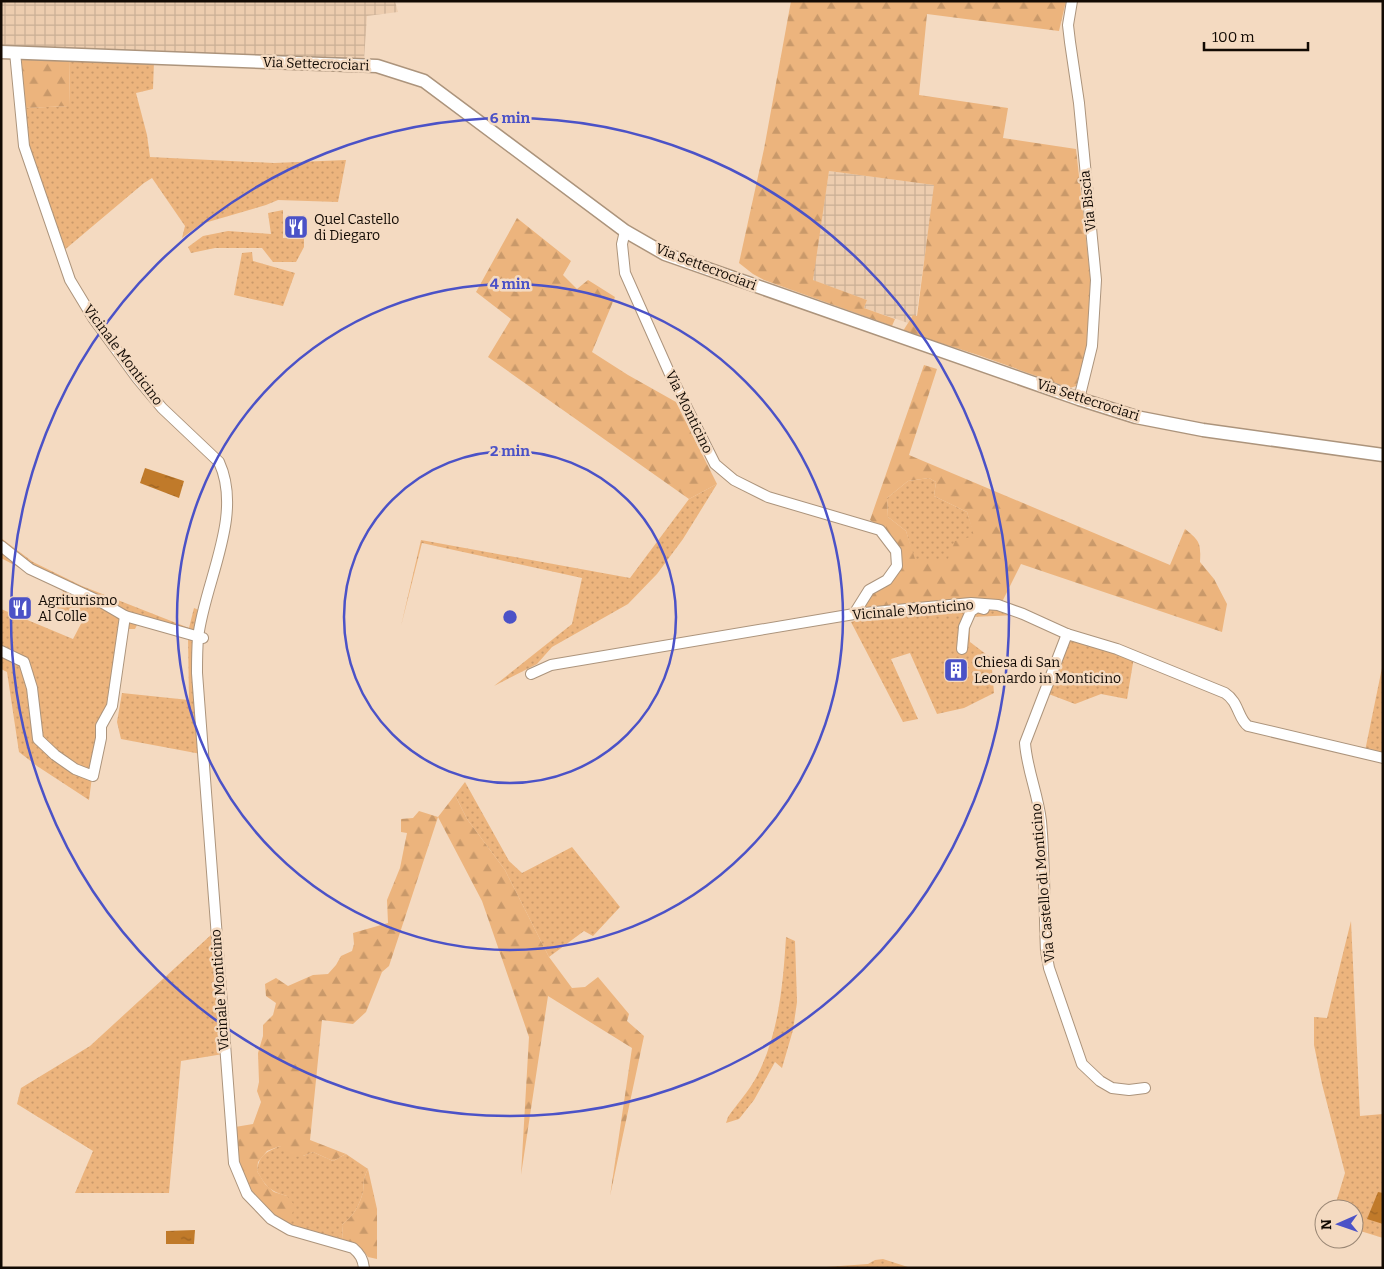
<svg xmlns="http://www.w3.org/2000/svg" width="1384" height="1269" font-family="Bitter,serif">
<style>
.industrial{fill:url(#industrial-grid)}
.green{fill:url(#green-dots)}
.forest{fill:url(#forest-firs);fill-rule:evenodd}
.water{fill:url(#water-ripples)}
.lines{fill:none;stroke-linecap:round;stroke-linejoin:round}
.minor-casing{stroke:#ac947c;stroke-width:12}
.major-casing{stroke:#ac947c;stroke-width:15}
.minor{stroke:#fff;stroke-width:10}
.major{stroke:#fff;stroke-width:12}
.ring{fill:none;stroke:#4b52c7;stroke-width:2.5}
.labels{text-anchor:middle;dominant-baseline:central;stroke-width:5;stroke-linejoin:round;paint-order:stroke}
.street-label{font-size:14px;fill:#120a03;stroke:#f4dac1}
.poi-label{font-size:14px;fill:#120a03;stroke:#f4dac1;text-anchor:start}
.centre{fill:#4b52c7;stroke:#f4dac1;stroke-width:2.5}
.ring-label{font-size:15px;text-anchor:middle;font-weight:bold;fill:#4b52c7;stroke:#f4dac1;stroke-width:5;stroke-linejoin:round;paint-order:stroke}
</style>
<defs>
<pattern id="industrial-grid" width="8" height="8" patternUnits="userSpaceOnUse" patternTransform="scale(1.25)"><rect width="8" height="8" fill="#edcdaf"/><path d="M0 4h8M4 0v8" fill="none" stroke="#caaf95"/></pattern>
<pattern id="green-dots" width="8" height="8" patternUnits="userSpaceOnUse" patternTransform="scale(1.25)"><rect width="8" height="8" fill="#ecb47d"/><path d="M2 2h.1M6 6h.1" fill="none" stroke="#c9996a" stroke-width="1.8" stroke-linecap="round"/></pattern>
<pattern id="forest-firs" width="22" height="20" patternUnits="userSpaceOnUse" patternTransform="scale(1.25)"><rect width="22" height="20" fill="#ecb47d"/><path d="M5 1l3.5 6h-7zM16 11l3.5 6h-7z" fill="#c9996a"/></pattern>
<pattern id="water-ripples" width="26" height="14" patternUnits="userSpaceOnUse" patternTransform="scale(1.25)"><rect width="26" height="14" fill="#c07a2a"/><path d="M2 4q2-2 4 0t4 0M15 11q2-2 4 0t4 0" fill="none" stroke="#9b6222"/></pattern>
</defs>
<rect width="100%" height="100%" fill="#f4dac1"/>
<g class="industrial">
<polygon points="1,1 395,1 398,12 367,16 364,60 50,48 1,45"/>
<polygon points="829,171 935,185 916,316 912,316 908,323 864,308 867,300 812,280"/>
</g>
<g class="green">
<polygon points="70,58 154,61 153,89 136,93 147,135 150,157 274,163 346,160 338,202 278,200 266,205 201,224 182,238 185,226 152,178 144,183 62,252 27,138 25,108 69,106"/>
<polygon points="283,210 283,238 304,237 304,247 296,262 273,262 262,248 215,248 191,253 188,247 203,236 228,231 271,234 268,213"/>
<polygon points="252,252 253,261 295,273 283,306 234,295 242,253"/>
<polygon points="929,478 936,482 934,496 967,512 975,536 949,559 914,559 906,531 888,517 887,498 908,481"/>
<polygon points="717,484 683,539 657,574 628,604 552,647 537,664 494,686 572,624 582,578 422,543 401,626 421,540 630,578 689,499"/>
<polygon points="1,538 33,562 82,586 189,628 194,608 199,610 201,754 121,739 117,722 122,693 189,700 188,637 137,625 135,629 124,629 93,769 89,800 37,766 19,752 7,672 1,669 1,609 73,639 83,620 57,608 63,591 1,558"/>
<polygon points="960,607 990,609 1018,615 970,617 970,642 991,658 994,693 964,708 937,714 910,653 891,659 918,719 903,722 851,622 871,616"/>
<polygon points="1065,634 1134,657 1127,699 1101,694 1075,704 1046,693"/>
<polygon points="1383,663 1383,755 1365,751"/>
<polygon points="465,782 509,861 522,873 572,847 620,907 593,936 584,931 549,957 505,870 467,819 455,795"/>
<polygon points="1351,921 1360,1116 1383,1114 1383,1238 1354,1229 1354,1209 1334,1209 1345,1173 1322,1084 1314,1045 1314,1017 1327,1018"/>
<polygon points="212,934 223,1054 181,1061 169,1193 75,1193 93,1151 17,1104 21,1088 90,1046"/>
<path d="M786 937 795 941 797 1002 793 1030 782 1068 775 1062 754 1100 739 1119 726 1123 728 1117C737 1104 749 1091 757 1076 779 1033 783 985 786 937Z"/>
<path d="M280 1146 303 1156 313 1152 333 1161 346 1154 368 1169C363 1178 364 1183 363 1192 359 1207 353 1216 342 1225L343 1240 314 1233 288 1224 287 1196C270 1191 266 1187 257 1171 259 1155 266 1152 280 1146Z"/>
<polygon points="883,1259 911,1268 812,1268 868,1264 875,1260"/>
</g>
<g class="forest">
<polygon points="791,1 1066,1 1059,31 927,14 919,95 1008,108 1003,138 1076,149 1093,301 1087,347 1076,386 1070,388 978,355 903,331 913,315 917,316 934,185 829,171 813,280 867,300 864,308 895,319 892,326 764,280 753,274 739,263 764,149"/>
<polygon points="21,57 70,58 69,106 25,108"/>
<polygon points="517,218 571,261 563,275 577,289 588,280 615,297 592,352 628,375 676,402 717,484 689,499 488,357 511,319 476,292"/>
<path d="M924 365 937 369 909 455 1170 565 1185 529C1200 541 1201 543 1200 562L1214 579 1227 604 1222 632 1021 564 1001 604 859 612 871 593 900 569 884 531 870 520ZM929 478 936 482 934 496 967 512 974 536 955 541 948 559H915L906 531 888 517 887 498 908 481Z"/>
<path d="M455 795 467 819 505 870 549 957 572 988 585 987 598 977 629 1014 627 1021 644 1036 610 1196 632 1048 548 996 521 1175 529 1037 482 901 438 817 389 966 382 972 366 1012 353 1024 322 1020 310 1140 346 1154 333 1161 313 1152 303 1156 291 1157 280 1146 267 1151 258 1162 257 1171 265 1184 274 1192 287 1196 295 1206 288 1224C264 1209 247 1190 239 1163 235 1152 236 1139 235 1127L253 1124 261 1102 257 1091 259 1082 258 1053 263 1036V1025L273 1015 276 1003 266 996 265 984 276 978 288 986 313 975 328 974 336 965 341 956 352 951 354 944 353 933 388 923 387 900 400 868 407 833 401 832V819L413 818 419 811 438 817Z"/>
<path d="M368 1169 377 1209V1259L368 1257 363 1250 343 1240 342 1225C353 1216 359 1207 363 1192 364 1183 363 1178 368 1169Z"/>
</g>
<g class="water">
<polygon points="145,468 184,481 179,498 140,483"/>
<polygon points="1378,1192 1383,1193 1383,1224 1367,1219"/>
<polygon points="195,1230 194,1244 166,1244 166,1231"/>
</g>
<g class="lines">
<defs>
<g id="minor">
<polyline points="1072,1 1068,25 1070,42 1079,103 1096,280 1092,346 1079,399"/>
<path d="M15 52 24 146 70 280 93 318 137 378 162 408 219 462C244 516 204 583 198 638 197 650 197 662 197 673L234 1163 247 1194 271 1219 290 1230 353 1248C360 1254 363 1259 364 1268"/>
<polyline points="625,231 622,244 625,273 669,372 715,464 734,480 768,497 880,530 896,551 897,566 887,580 869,590 854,614"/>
<polyline points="1,546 30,569 101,602 125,616 203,638"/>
<path d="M1067 634 1025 743C1027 770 1038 794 1041 821 1045 864 1044 908 1046 951L1049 968 1082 1064 1100 1081 1112 1088 1129 1090 1145 1088"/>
<polyline points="962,649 964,627 971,611 977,607 984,609"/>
<polyline points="1,651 24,662 32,688 38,739 55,755 75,769 93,776 101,738 101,726 112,706 125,616"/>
<path d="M531 674 551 665 854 614 971 603 998 605 1023 614 1067 634 1117 649 1225 693C1239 702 1238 719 1248 726L1383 758"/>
</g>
<polyline id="major" points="1,52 377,66 424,81 625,231 665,254 1079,399 1136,417 1203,430 1383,455"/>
</defs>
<use href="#minor" class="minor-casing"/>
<use href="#major" class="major-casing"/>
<use href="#minor" class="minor"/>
<use href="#major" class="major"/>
</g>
<g class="ring">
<circle cx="510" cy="617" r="166"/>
<circle cx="510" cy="617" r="333"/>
<circle cx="510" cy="617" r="499"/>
</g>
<defs>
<symbol id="restaurant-square" viewBox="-11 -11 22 22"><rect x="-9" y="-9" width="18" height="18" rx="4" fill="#4b52c7" stroke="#f4dac1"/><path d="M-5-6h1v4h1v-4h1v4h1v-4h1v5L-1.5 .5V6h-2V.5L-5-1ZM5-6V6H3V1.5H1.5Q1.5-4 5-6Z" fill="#fff"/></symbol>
<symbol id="building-square" viewBox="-11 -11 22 22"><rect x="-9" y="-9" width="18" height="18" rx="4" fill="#4b52c7" stroke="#f4dac1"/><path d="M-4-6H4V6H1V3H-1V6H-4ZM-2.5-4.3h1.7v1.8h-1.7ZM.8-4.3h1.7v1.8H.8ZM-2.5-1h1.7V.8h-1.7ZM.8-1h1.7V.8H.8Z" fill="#fff"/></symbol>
</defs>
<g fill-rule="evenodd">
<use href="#restaurant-square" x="282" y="213" width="28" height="28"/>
<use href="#restaurant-square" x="6" y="594" width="28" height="28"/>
<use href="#building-square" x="942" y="656" width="28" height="28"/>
</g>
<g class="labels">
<g class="street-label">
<text transform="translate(316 64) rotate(2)">Via Settecrociari</text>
<text transform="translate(1088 201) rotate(-96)">Via Biscia</text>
<text transform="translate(706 267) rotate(21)">Via Settecrociari</text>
<text transform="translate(123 355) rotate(53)">Vicinale Monticino</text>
<text transform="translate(1088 400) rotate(18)">Via Settecrociari</text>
<text transform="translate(689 412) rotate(64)">Via Monticino</text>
<text transform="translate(913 610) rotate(-5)">Vicinale Monticino</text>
<text transform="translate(1043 883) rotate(-95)">Via Castello di Monticino</text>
<text transform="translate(220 990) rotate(-94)">Vicinale Monticino</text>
</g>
<g class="poi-label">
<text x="314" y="219">Quel Castello<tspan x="314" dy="16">di Diegaro</tspan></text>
<text x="38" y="600">Agriturismo<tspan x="38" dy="16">Al Colle</tspan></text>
<text x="974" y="662">Chiesa di San<tspan x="974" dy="16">Leonardo in Monticino</tspan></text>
</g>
</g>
<circle cx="510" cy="617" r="8" class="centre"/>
<g class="ring-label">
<text x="510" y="123">6 min</text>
<text x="510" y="289">4 min</text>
<text x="510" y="456">2 min</text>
</g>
<rect width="1384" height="1269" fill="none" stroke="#120a03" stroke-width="5"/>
<g transform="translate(1339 1224) rotate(268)"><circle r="24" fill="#f4dac1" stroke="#9a8775"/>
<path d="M0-4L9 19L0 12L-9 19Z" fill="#4b52c7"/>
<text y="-8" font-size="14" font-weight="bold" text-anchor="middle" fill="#120a03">N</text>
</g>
<path d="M1204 42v8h104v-8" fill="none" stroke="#120a03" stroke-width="2.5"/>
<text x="1212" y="42" font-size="15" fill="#120a03" stroke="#f4dac1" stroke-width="4" paint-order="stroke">100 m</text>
</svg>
